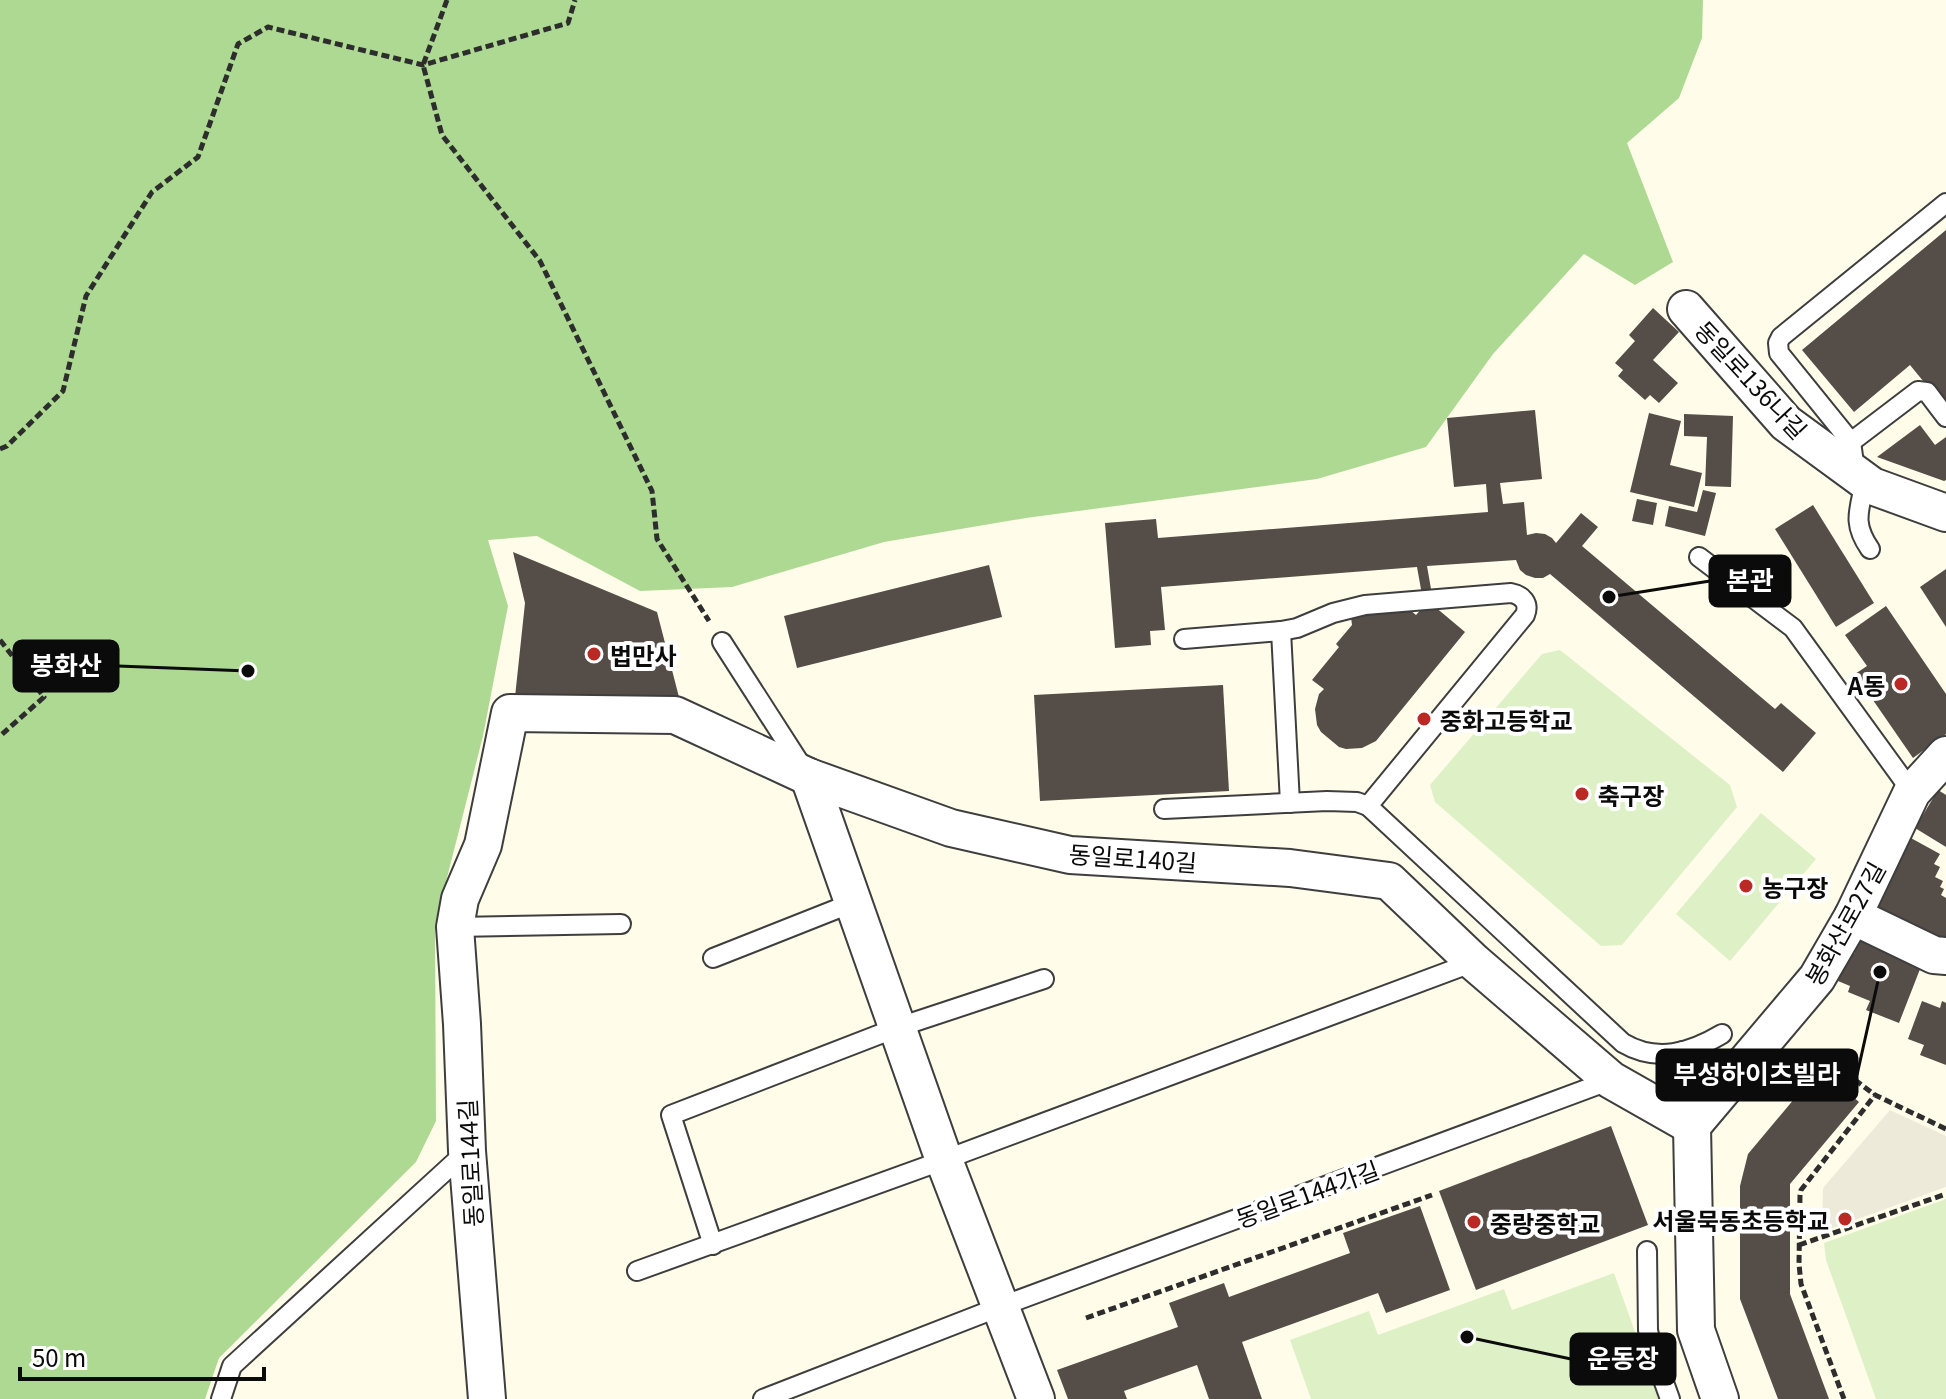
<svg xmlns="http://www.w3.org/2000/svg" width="1946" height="1399" font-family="Georgia,'Noto Sans KR',serif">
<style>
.forest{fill:#add993}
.pitch{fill:#def0c6}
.plaza{fill:#edeada}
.building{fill:#544d48}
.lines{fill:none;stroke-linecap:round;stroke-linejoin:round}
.lane-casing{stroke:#3e3e3e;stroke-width:22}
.street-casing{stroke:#3e3e3e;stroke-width:40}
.path{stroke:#2d2d2d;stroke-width:5;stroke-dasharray:8 4;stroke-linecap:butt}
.lane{stroke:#fff;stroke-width:18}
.street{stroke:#fff;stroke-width:36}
.poi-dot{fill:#bb2924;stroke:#fff;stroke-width:3}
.labels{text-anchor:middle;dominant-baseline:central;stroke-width:8;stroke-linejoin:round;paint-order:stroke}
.street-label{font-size:24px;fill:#0b0b0b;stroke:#fff}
.poi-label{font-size:24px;font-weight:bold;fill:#0b0b0b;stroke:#fff;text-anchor:start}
.leader{fill:none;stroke:#0b0b0b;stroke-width:3}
.callout-dot{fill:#0b0b0b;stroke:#fff;stroke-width:3}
.callout{fill:#0b0b0b;stroke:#0b0b0b;stroke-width:3}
.callout-label{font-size:26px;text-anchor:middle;font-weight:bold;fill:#fff}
</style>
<rect width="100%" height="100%" fill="#fffde9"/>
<polygon class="forest" points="0,0 1703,0 1702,38 1679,98 1627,143 1673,262 1635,285 1584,254 1493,354 1426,447 1317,479 1026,518 884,542 732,587 640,591 537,536 488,540 508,606 483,736 435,925 436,1121 416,1162 219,1358 205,1399 0,1399"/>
<g class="pitch">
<polygon points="1560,650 1730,785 1737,807 1622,945 1601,946 1435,802 1430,785 1542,654"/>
<polygon points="1761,813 1816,859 1730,961 1676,914"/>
<polygon points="1946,1199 1946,1399 1876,1399 1826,1260 1824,1243"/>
<polygon points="1614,1273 1659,1399 1311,1399 1290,1340 1369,1311 1378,1335 1504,1289 1512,1310"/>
</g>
<polygon class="plaza" points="1890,1110 1946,1136 1946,1187 1822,1232 1823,1188"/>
<g class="building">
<polygon points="1946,230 1946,409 1910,365 1854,412 1802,350"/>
<polygon points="1653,308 1679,332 1653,360 1678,383 1659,403 1650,395 1645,400 1618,376 1623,370 1615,363 1635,341 1629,335"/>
<polygon points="1535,410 1542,479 1500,483 1503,504 1524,502 1527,535 1536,533 1545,534 1552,538 1556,543 1581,513 1598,527 1582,546 1775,709 1781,703 1816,733 1783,772 1550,574 1543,578 1535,578 1526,575 1520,570 1516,560 1427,566 1434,606 1465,632 1376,741 1362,748 1346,749 1339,747 1321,732 1317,725 1315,709 1319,694 1324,689 1312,680 1339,647 1336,644 1352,625 1351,617 1410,610 1416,615 1424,606 1417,567 1161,587 1165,630 1150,631 1151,645 1115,648 1105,523 1156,519 1158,538 1488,512 1486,484 1454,487 1447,418"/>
<polygon points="1649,413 1681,421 1670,465 1702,473 1694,507 1630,492"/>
<polygon points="1684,414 1733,416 1731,487 1705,486 1707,437 1684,436"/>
<polygon points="1920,425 1935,445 1946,437 1946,480 1944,481 1877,457"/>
<polygon points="1703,490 1716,493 1705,536 1665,526 1669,506 1697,512"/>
<polygon points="1637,499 1657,503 1653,525 1632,521"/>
<polygon points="1813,505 1874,603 1836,627 1775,529"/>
<polygon points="513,552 657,612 680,701 515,697 525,603"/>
<polygon points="989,565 1002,617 797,668 784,616"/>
<polygon points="1946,569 1946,627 1920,587"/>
<polygon points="1886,606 1946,694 1946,734 1913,758 1855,674 1867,666 1845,635"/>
<polygon points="1223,685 1229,791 1040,801 1034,695"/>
<polygon points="1938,790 1946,795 1946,847 1915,828"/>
<polygon points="1909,837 1940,854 1934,864 1940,867 1935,877 1943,881 1940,887 1944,889 1941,895 1946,898 1946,946 1869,912"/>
<polygon points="1862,934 1922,964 1899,1023 1866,1010 1870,1001 1848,992 1850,986 1838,981 1849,952 1854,954"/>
<polygon points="1922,1001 1940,1008 1942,1001 1946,1003 1946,1065 1920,1055 1924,1045 1908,1039"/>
<polygon points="1820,1068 1859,1102 1790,1184 1790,1294 1829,1399 1778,1399 1740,1299 1740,1186 1748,1154"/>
<polygon points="1611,1126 1648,1225 1476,1290 1439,1191"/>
<polygon points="1420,1206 1450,1290 1386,1313 1378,1293 1242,1342 1262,1399 1209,1399 1197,1365 1124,1391 1127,1399 1068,1399 1057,1370 1178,1327 1169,1303 1224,1283 1229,1297 1350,1253 1343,1233"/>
</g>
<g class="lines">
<defs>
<g id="lane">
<polyline points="1851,442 1918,391 1927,392 1946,417"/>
<polyline points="1849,471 1853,456 1851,442 1779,353 1778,343 1781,337 1946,203"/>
<path d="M1865 482C1859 511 1852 523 1870 549"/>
<polyline points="1699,557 1793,628 1912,792"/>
<polyline points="1281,631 1290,803"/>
<path d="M1184 639 1281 631 1297 628 1333 613 1365 605 1511 593C1522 595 1530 603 1525 615L1368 806 1623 1043C1657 1063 1690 1053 1722 1034"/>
<polyline points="722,642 803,768"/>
<polyline points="1164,809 1327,801 1357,802 1368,806"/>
<polyline points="455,927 621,924"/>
<polyline points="713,958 852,903"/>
<polyline points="1683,1051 1691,1124"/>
<polyline points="713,1245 671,1115 896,1028 1044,979"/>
<polyline points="1647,1251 1648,1330 1652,1349 1670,1399"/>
<polyline points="637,1271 944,1160 1474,962"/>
<polyline points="221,1399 232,1366 467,1151"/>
<polyline points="763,1399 1002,1306 1611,1080"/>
</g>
<g id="street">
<polyline points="1686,309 1786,423 1872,486 1946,513"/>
<polyline points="809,777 944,1160 1036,1399"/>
<polyline points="1853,916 1934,955 1946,956"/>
<polyline points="487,1399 467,1151 462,1024 455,927 460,899 483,845 510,713 675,715 809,777 951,828 1070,855 1290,868 1389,881 1474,962 1611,1080 1692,1126"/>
<polyline points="1720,1399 1696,1330 1692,1126 1817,978 1853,916 1912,792 1946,755"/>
</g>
</defs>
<use href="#lane" class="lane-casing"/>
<use href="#street" class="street-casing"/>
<g class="path">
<polyline points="447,0 423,65 442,135 540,261 652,491 657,539 709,621"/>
<polyline points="0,449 7,446 63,391 86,296 152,192 198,157 238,44 268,27 423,65 568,23 575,0"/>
<polyline points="0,640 44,697 0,736"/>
<polyline points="1826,1058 1875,1095"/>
<polyline points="1799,1245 1946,1194"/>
<polyline points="1086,1318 1432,1195"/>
<polyline points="1844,1399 1801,1284 1799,1264 1800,1195 1801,1190 1875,1095 1946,1129"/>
</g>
<use href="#lane" class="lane"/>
<use href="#street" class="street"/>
</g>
<g class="poi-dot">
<circle cx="594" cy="654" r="8"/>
<circle cx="1901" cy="684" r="8"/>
<circle cx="1424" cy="719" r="8"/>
<circle cx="1582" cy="794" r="8"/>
<circle cx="1746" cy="886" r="8"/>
<circle cx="1845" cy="1219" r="8"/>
<circle cx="1474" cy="1222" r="8"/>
</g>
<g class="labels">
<g class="street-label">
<text transform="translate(1752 379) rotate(47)">동일로136나길</text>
<text transform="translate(1133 857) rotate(4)">동일로140길</text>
<text transform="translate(1844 923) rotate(-61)">봉화산로27길</text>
<text transform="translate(469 1163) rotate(-93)">동일로144길</text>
<text transform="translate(1307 1193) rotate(-20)">동일로144가길</text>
</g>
<g class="poi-label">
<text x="610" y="654">법만사</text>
<text x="1885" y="684" text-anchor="end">A동</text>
<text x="1440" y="719">중화고등학교</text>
<text x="1598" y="794">축구장</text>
<text x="1762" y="886">농구장</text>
<text x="1829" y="1219" text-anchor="end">서울묵동초등학교</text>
<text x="1490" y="1222">중랑중학교</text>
</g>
</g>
<path class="leader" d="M1609 597L1710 581M248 671L118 666M1880 972L1857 1075M1467 1337L1571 1359"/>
<g class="callout-dot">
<circle cx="1609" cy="597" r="8"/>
<circle cx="248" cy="671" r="8"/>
<circle cx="1880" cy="972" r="8"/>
<circle cx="1467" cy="1337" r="8"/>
</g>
<g class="callout">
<rect x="1710" y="556" width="80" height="50" rx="8"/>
<rect x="14" y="641" width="104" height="50" rx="8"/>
<rect x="1657" y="1050" width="200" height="50" rx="8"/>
<rect x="1571" y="1334" width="104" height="50" rx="8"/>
</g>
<g class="callout-label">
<text x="1750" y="590">본관</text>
<text x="66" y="675">봉화산</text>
<text x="1757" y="1084">부성하이츠빌라</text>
<text x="1623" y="1368">운동장</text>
</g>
<path d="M20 1367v12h244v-12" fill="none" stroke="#0b0b0b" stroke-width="4"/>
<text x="32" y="1367" font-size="24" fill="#0b0b0b" stroke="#ffffff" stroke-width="6" paint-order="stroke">50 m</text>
</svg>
